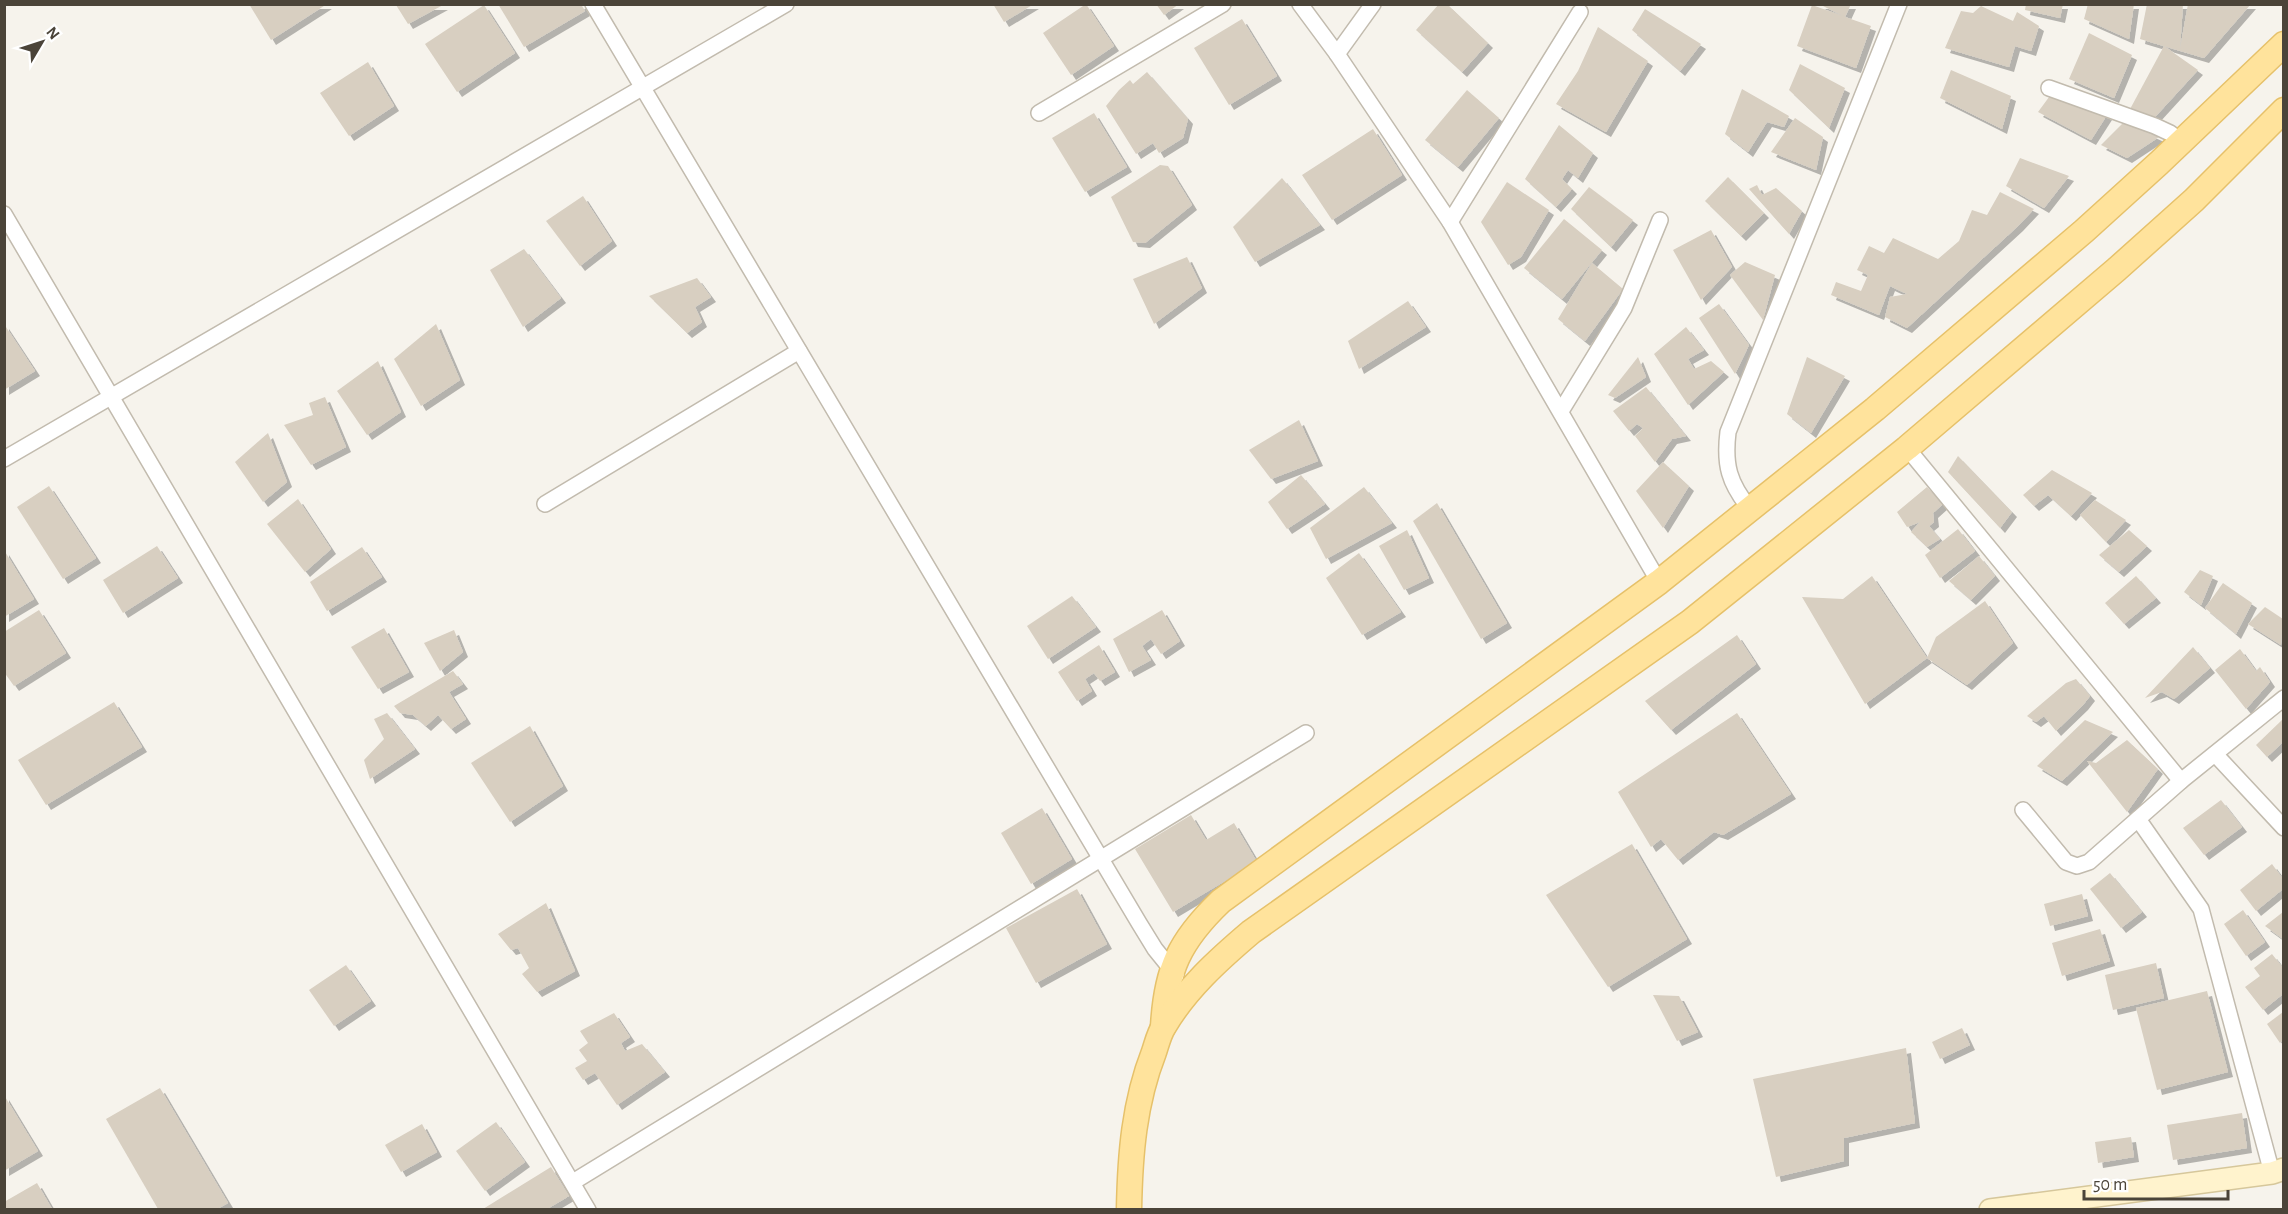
<svg xmlns="http://www.w3.org/2000/svg" width="2288" height="1214" font-family="'Alegreya Sans',sans-serif">
<style>
.building{fill:#d8cfc1;filter:url(#shadow)}
.lines{fill:none;stroke-linecap:round;stroke-linejoin:round}
.street-casing{stroke:#c2bbae;stroke-width:18}
.secondary-casing{stroke:#d6c79b;stroke-width:24}
.primary-casing{stroke:#e6c16a;stroke-width:27}
.street{stroke:#fff;stroke-width:15}
.secondary{stroke:#fff3cd;stroke-width:21}
.primary{stroke:#ffe39c;stroke-width:24}
</style>
<defs>
<filter id="shadow"><feDropShadow dx="5" dy="5" stdDeviation="0" flood-color="#0004"/></filter>
</defs>
<rect width="100%" height="100%" fill="#f6f3ec"/>
<g class="building">
<polygon points="249,4 327,4 271,40"/>
<polygon points="498,4 581,4 585,11 524,47"/>
<polygon points="993,4 1034,4 1004,22"/>
<polygon points="1086,4 1114,46 1071,75 1043,33"/>
<polygon points="1156,4 1179,4 1164,15"/>
<polygon points="1439,4 1447,4 1488,43 1462,72 1416,30"/>
<polygon points="1819,4 1851,4 1845,17 1871,26 1856,68 1797,46 1812,5 1843,16"/>
<polygon points="2026,4 2063,4 2060,18 2025,10"/>
<polygon points="2088,4 2134,4 2129,39 2084,19"/>
<polygon points="2147,4 2183,4 2180,49 2188,4 2251,4 2204,58 2140,39"/>
<polygon points="396,5 443,5 408,24"/>
<polygon points="484,5 515,53 457,92 425,44"/>
<polygon points="1981,6 2013,21 2017,12 2039,26 2031,51 2015,46 2009,67 1945,48 1961,11 1973,13"/>
<polygon points="1645,9 1701,44 1680,71 1632,30"/>
<polygon points="1242,19 1277,76 1229,105 1194,48"/>
<polygon points="1598,27 1648,61 1606,132 1556,104 1578,71"/>
<polygon points="2089,33 2132,55 2114,98 2069,79"/>
<polygon points="2164,46 2198,70 2155,117 2129,111"/>
<polygon points="368,62 394,106 349,136 320,93"/>
<polygon points="1800,64 1845,88 1829,128 1789,90"/>
<polygon points="1951,70 2011,96 2002,129 1940,98"/>
<polygon points="1147,72 1188,119 1183,138 1159,153 1153,143 1136,154 1106,106 1119,90 1130,80 1133,84"/>
<polygon points="1742,89 1789,116 1784,127 1767,122 1748,152 1725,134"/>
<polygon points="1467,90 1499,118 1458,167 1425,140"/>
<polygon points="2052,93 2107,115 2091,140 2038,112"/>
<polygon points="1094,113 1127,167 1085,192 1052,138"/>
<polygon points="1795,118 1823,137 1816,170 1771,152"/>
<polygon points="2125,121 2159,137 2127,158 2101,145"/>
<polygon points="1559,125 1593,153 1578,178 1568,170 1562,179 1572,189 1556,207 1525,179"/>
<polygon points="1373,129 1402,175 1332,220 1302,175"/>
<polygon points="2020,158 2069,176 2044,208 2006,186"/>
<polygon points="1160,165 1168,166 1192,205 1145,243 1133,242 1111,197"/>
<polygon points="1728,177 1764,213 1741,236 1705,201"/>
<polygon points="1282,178 1320,225 1255,262 1233,227"/>
<polygon points="1507,182 1549,210 1521,257 1508,265 1481,222"/>
<polygon points="1757,185 1762,195 1776,188 1802,211 1789,234 1749,189"/>
<polygon points="1589,187 1633,220 1611,247 1571,209"/>
<polygon points="2000,192 2034,209 2018,226 1907,328 1885,317 1890,297 1907,294 1890,286 1879,315 1831,295 1836,282 1861,291 1868,275 1857,270 1869,246 1884,253 1893,238 1938,259 1959,241 1972,210 1987,215"/>
<polygon points="583,196 612,241 580,266 546,221"/>
<polygon points="1564,219 1602,250 1562,299 1524,268"/>
<polygon points="1711,230 1732,267 1701,300 1673,250"/>
<polygon points="524,249 561,298 523,327 490,270"/>
<polygon points="1187,257 1202,288 1154,324 1133,279"/>
<polygon points="1745,262 1775,275 1763,320 1730,275"/>
<polygon points="1592,263 1623,289 1585,341 1558,319"/>
<polygon points="697,278 711,297 695,307 702,322 687,333 649,296"/>
<polygon points="1408,301 1426,327 1359,369 1348,341"/>
<polygon points="1719,304 1749,345 1735,374 1699,318"/>
<polygon points="4,324 35,371 4,390"/>
<polygon points="436,324 460,380 421,406 394,359"/>
<polygon points="1686,327 1704,350 1688,359 1694,369 1711,361 1724,372 1688,405 1654,354"/>
<polygon points="1638,357 1646,377 1615,398 1608,395"/>
<polygon points="1807,357 1845,376 1811,433 1787,414"/>
<polygon points="378,361 401,412 367,435 337,391"/>
<polygon points="1646,387 1686,436 1672,439 1655,462 1635,436 1643,428 1637,424 1629,431 1613,411"/>
<polygon points="325,397 346,447 311,465 284,425 313,415 309,403"/>
<polygon points="1299,420 1318,461 1271,479 1249,450"/>
<polygon points="268,433 287,482 263,502 235,462"/>
<polygon points="1958,456 2012,512 2000,528 1948,472"/>
<polygon points="1663,462 1689,486 1663,528 1636,491"/>
<polygon points="2052,470 2092,493 2071,516 2048,495 2034,506 2023,495"/>
<polygon points="1301,475 1325,504 1287,529 1268,502"/>
<polygon points="49,486 96,558 63,579 17,507"/>
<polygon points="1364,487 1392,523 1326,559 1310,528"/>
<polygon points="1927,487 1943,504 1933,513 1934,522 1929,526 1940,539 1927,547 1911,532 1920,522 1907,527 1897,512"/>
<polygon points="298,499 331,549 305,572 267,524"/>
<polygon points="2095,500 2126,520 2106,542 2080,515"/>
<polygon points="1437,503 1507,623 1481,639 1413,521"/>
<polygon points="1958,529 1975,551 1940,578 1925,555"/>
<polygon points="1407,530 1429,578 1404,590 1379,546"/>
<polygon points="2129,530 2147,546 2119,572 2099,555"/>
<polygon points="157,546 178,578 123,613 103,580"/>
<polygon points="362,547 382,577 327,611 310,582"/>
<polygon points="4,550 34,599 4,617"/>
<polygon points="1359,553 1401,612 1362,635 1326,578"/>
<polygon points="1979,556 1995,576 1971,600 1949,581"/>
<polygon points="2200,570 2213,576 2201,605 2184,592"/>
<polygon points="1872,576 1927,658 1865,704 1802,597 1843,599"/>
<polygon points="2136,576 2156,598 2124,624 2105,603"/>
<polygon points="2223,583 2252,603 2236,634 2205,608"/>
<polygon points="1072,596 1096,627 1048,659 1027,626"/>
<polygon points="1985,601 2013,643 1967,685 1927,658 1936,637"/>
<polygon points="2265,607 2283,619 2281,645 2248,624"/>
<polygon points="39,610 66,653 14,686 4,672 4,632"/>
<polygon points="1162,610 1180,641 1161,654 1151,639 1142,646 1151,660 1129,672 1113,639"/>
<polygon points="384,628 409,672 378,689 351,647"/>
<polygon points="454,630 463,652 440,671 424,643"/>
<polygon points="1737,635 1756,664 1671,730 1645,701"/>
<polygon points="1099,645 1115,672 1100,681 1094,673 1085,679 1092,691 1077,701 1058,672"/>
<polygon points="2193,647 2210,668 2174,699 2162,692 2145,698"/>
<polygon points="2240,649 2256,671 2260,667 2270,682 2246,709 2215,670"/>
<polygon points="453,671 463,684 449,692 466,719 451,729 438,715 426,726 413,715 400,713 394,706"/>
<polygon points="2076,679 2090,696 2083,705 2056,731 2044,716 2036,722 2027,716 2066,683"/>
<polygon points="114,702 142,747 46,805 18,760"/>
<polygon points="387,713 415,749 370,779 364,760 384,739 374,719"/>
<polygon points="1737,713 1791,794 1723,835 1714,832 1678,860 1661,839 1651,847 1618,792"/>
<polygon points="2283,719 2283,742 2267,757 2256,745"/>
<polygon points="2085,720 2113,732 2062,781 2037,766"/>
<polygon points="530,726 563,786 510,822 471,763"/>
<polygon points="2127,740 2158,769 2127,812 2087,761 2096,763"/>
<polygon points="2221,800 2242,827 2204,855 2183,828"/>
<polygon points="1042,808 1072,859 1031,884 1001,833"/>
<polygon points="1191,815 1206,840 1234,823 1257,862 1173,912 1135,849"/>
<polygon points="1632,844 1687,939 1608,987 1546,895"/>
<polygon points="2272,864 2283,879 2283,889 2256,911 2240,890"/>
<polygon points="2110,873 2142,912 2121,928 2090,889"/>
<polygon points="1077,889 1107,944 1036,983 1006,928"/>
<polygon points="2082,894 2088,916 2050,926 2044,904"/>
<polygon points="546,903 575,971 537,992 522,974 529,968 518,948 511,950 498,934"/>
<polygon points="2243,910 2265,942 2246,956 2224,924"/>
<polygon points="2283,912 2283,939 2265,926"/>
<polygon points="2100,929 2110,961 2062,976 2052,943"/>
<polygon points="2272,954 2283,968 2283,994 2263,1010 2245,987 2260,976 2254,968"/>
<polygon points="2156,963 2164,998 2113,1010 2105,975"/>
<polygon points="346,965 371,1001 334,1026 309,990"/>
<polygon points="2207,991 2228,1072 2157,1090 2136,1008"/>
<polygon points="1653,995 1679,996 1698,1032 1677,1041"/>
<polygon points="2283,1012 2283,1040 2280,1043 2267,1024"/>
<polygon points="614,1013 630,1037 621,1043 625,1051 642,1044 665,1072 617,1105 595,1073 583,1080 575,1068 587,1061 579,1050 588,1043 580,1031"/>
<polygon points="1962,1028 1970,1045 1940,1059 1932,1042"/>
<polygon points="1906,1048 1915,1123 1844,1138 1844,1161 1776,1177 1753,1079"/>
<polygon points="160,1088 228,1203 217,1209 158,1209 106,1119"/>
<polygon points="4,1095 38,1151 4,1171"/>
<polygon points="2242,1113 2247,1148 2173,1160 2167,1125"/>
<polygon points="496,1122 525,1162 485,1191 456,1151"/>
<polygon points="422,1124 437,1152 401,1172 385,1145"/>
<polygon points="2131,1137 2134,1157 2098,1163 2095,1142"/>
<polygon points="551,1167 569,1196 547,1209 483,1209"/>
<polygon points="37,1183 52,1209 4,1209 4,1202"/>
</g>
<g class="lines">
<defs>
<g id="street">
<polyline points="593,4 1139,923 1155,949 1176,975"/>
<polyline points="1300,4 1337,54 1450,222 1659,582"/>
<polyline points="1337,54 1373,4"/>
<polyline points="2049,88 2155,126 2170,133 2182,142"/>
<polyline points="1039,113 1223,4"/>
<polyline points="4,214 588,1210"/>
<polyline points="1450,222 1580,12"/>
<polyline points="1561,411 1624,308 1660,220"/>
<polyline points="1907,448 2181,781"/>
<polyline points="4,459 786,4"/>
<polyline points="545,504 799,351"/>
<path d="M1750 509C1729 483 1724 465 1728 432L1899 4"/>
<polyline points="2215,754 2284,828"/>
<polyline points="2023,810 2066,862 2077,866 2089,862 2181,781 2284,698"/>
<polyline points="2138,819 2201,909 2272,1173"/>
<polyline points="573,1182 1306,733"/>
</g>
<polyline id="secondary" points="1990,1210 2272,1173 2284,1169"/>
<g id="primary">
<path d="M1163 1027C1166 970 1179 941 1221 901L1659 582 1875 409 2084 231 2159 163 2284 44"/>
<path d="M1129 1210C1130 1155 1134 1103 1154 1052 1157 1043 1159 1034 1164 1026 1186 989 1218 960 1251 932L1690 622 1907 448 2117 269 2194 200 2284 110"/>
</g>
</defs>
<use href="#street" class="street-casing"/>
<use href="#secondary" class="secondary-casing"/>
<use href="#primary" class="primary-casing"/>
<use href="#street" class="street"/>
<use href="#secondary" class="secondary"/>
<use href="#primary" class="primary"/>
</g>
<rect width="2288" height="1214" fill="none" stroke="#4b4439" stroke-width="12"/>
<g transform="translate(42 42) rotate(51)" stroke="#ffffff" stroke-width="4.5" paint-order="stroke">
<path d="M0-4.5L10 22L0 15L-10 22Z" fill="#4b4439"/>
<text y="-9" font-size="16" font-weight="bold" text-anchor="middle" fill="#4b4439">N</text>
</g>
<path d="M2084 1190v9h144v-9" fill="none" stroke="#4b4439" stroke-width="3"/>
<text x="2093" y="1190" font-size="18" fill="#4b4439" stroke="#ffffff" stroke-width="4.5" paint-order="stroke">50 m</text>
</svg>
